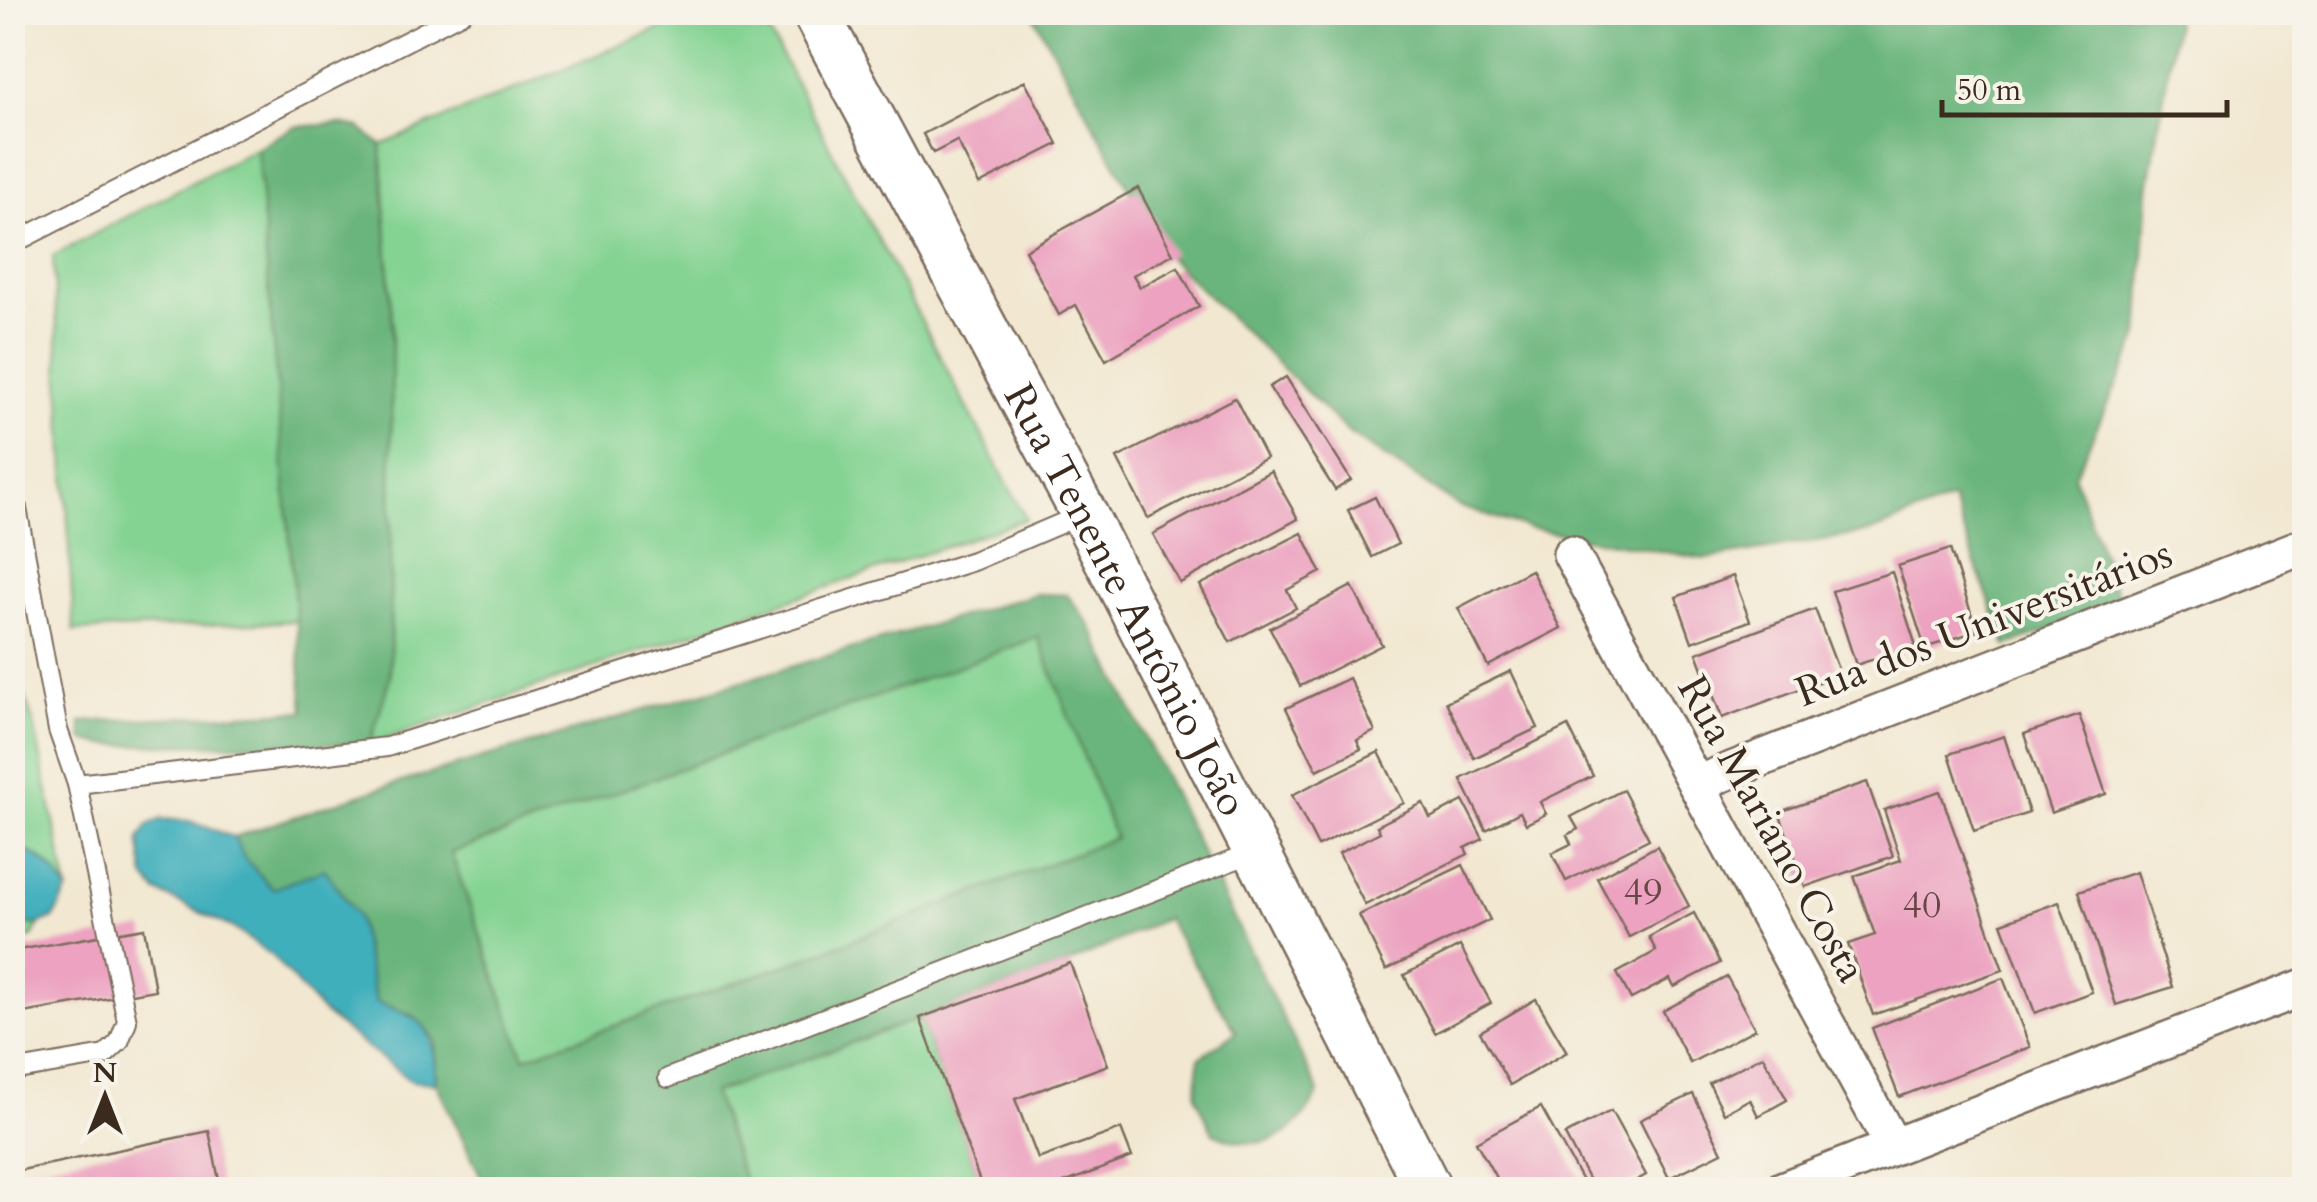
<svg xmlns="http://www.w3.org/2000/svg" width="2317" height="1202" font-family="Cardo,serif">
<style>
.green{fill:#84d393;stroke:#607e58;stroke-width:2.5}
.forest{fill:#6bb57d;stroke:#53704e;stroke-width:2.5;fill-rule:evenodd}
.water{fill:#40afbc;stroke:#3e6c6d;stroke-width:2.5}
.building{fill:#eca2c0}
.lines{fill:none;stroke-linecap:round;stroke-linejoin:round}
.service-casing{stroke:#7b6c5d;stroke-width:22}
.minor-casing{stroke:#7b6c5d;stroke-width:40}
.tertiary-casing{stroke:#7b6c5d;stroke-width:50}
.service{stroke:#fff;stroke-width:18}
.minor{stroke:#fff;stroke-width:35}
.tertiary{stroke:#fff;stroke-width:45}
.labels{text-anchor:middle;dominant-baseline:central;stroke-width:8;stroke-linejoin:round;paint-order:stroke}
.number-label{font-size:38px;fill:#674846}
.street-label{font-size:42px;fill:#3b2a1e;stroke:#f7f3e8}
</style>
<rect width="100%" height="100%" fill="#f7f3e8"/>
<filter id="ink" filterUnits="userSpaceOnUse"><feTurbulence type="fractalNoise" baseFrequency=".01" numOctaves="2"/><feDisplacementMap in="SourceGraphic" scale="20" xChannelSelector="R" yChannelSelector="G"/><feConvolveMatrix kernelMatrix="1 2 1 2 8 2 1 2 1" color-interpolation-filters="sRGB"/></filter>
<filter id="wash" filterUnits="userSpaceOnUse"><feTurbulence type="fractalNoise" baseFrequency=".0048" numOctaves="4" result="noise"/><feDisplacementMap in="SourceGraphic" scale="40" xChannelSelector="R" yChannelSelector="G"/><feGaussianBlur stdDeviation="2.25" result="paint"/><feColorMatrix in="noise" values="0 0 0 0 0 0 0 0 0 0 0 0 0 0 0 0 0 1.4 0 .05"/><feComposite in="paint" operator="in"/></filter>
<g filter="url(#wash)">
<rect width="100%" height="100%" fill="#f2e8d2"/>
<g class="green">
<polygon points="698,13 759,13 1026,519 370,744 390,676 392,321 381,145"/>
<polygon points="257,148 297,621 74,631 53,256"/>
<polygon points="1039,637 1115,838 811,956 524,1058 450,853"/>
<path d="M12 655 35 729 68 890C54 870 39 849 13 849Z"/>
<polygon points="13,924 39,924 32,937 13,945"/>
<polygon points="920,1018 983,1189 747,1189 713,1093"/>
</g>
<g class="forest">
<polygon points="1032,13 2162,13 2176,22 2148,189 2139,337 2074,476 2120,604 2006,646 1952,499 1871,532 1705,559 1528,528 1461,507 1349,433 1166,255"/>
<polygon points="338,124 360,128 381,145 392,321 390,676 370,744 103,745 83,740 81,722 304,711 257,148 294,127"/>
<path d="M1036 594 1067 595 1090 625 1319 1092C1295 1139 1262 1155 1213 1133L1196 1096 1199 1058 1236 1032 1166 918 1070 963 713 1093 747 1189H487L436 1083 435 1040 413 1015 376 1002 357 916 325 870 273 889 244 858 234 837 378 789ZM1038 637 1115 838 811 956 524 1058 451 853Z"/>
</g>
<g class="water">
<path d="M162 819 189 821 234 837 244 858 273 889 324 869 357 916 376 1002C430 1021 434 1025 436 1083L411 1081 323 1013 272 956 235 929 157 892 145 877 139 839 148 825Z"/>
<path d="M12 849C39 849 54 870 68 890L54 918 39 924H13Z"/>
</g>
<g id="blocks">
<g class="building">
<polygon points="1025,81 1058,144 979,184 957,141 933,153 923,134"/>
<polygon points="1138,188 1173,254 1133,275 1140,287 1178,267 1199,306 1106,360 1076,305 1059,315 1025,250"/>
<polygon points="1286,377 1351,480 1335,490 1269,387"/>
<polygon points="1235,398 1266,458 1148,518 1117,458"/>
<polygon points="1271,471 1298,519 1180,583 1153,534"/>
<polygon points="1375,497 1398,544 1372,557 1348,510"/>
<polygon points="1302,533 1321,572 1287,590 1296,608 1230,642 1200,585"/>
<polygon points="1950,549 1977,631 1925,648 1898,566"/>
<polygon points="1531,570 1561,628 1488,666 1458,608"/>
<polygon points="1892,572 1916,646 1856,665 1832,591"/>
<polygon points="1733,576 1750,621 1692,642 1676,597"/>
<polygon points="1352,586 1382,645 1300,686 1270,628"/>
<polygon points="1815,609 1840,674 1722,718 1697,653"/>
<polygon points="1511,671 1538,728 1474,758 1446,702"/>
<polygon points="1349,678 1375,731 1357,740 1361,749 1317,770 1286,708"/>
<polygon points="2079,715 2106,794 2051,813 2024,734"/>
<polygon points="1568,726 1593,776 1540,802 1546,814 1526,824 1520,812 1486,830 1461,779"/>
<polygon points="2004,736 2029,813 1974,831 1949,754"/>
<polygon points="1379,752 1404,803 1318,846 1292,795"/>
<polygon points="1867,782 1893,856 1805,887 1779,812"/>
<polygon points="1623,790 1649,839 1566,881 1552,853 1571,844 1567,835 1578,829 1571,817"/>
<polygon points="1940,791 2003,970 1873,1015 1848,944 1875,935 1854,876 1901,860 1884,810"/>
<polygon points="1463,801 1483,839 1465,848 1468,854 1365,905 1339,853 1380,832 1377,826 1423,803 1430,818"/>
<polygon points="1657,846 1689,906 1629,937 1597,878"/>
<polygon points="1463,865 1490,920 1386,970 1359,915"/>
<polygon points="2136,872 2173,987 2116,1005 2079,891"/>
<polygon points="2059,902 2092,992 2035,1013 2002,923"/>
<polygon points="1694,913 1720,963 1674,987 1670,979 1631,999 1617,973 1656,951 1649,937"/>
<polygon points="144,928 155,990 12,1015 12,951"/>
<polygon points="1460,946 1491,1003 1435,1033 1404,975"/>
<polygon points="1070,963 1108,1065 1015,1099 1038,1159 1121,1129 1132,1157 1046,1190 983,1190 920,1018"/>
<polygon points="1727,977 1755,1029 1690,1063 1663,1011"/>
<polygon points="2003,978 2030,1047 1899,1097 1872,1028"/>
<polygon points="1536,999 1567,1052 1510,1085 1480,1032"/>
<polygon points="1763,1056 1787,1100 1758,1116 1750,1099 1724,1113 1709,1083"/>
<polygon points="1693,1094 1722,1152 1669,1178 1640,1120"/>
<polygon points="1541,1107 1587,1190 1503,1190 1476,1142"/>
<polygon points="1611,1111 1646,1175 1619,1190 1594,1190 1565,1135"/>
<polygon points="209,1131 221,1190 12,1190 12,1172"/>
</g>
</g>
</g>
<g filter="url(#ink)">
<use href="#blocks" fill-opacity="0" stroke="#7b6c5d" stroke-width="2.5"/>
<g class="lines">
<defs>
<g id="service">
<polyline points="12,244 463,12"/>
<polyline points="12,481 58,730 77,784 127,1021 119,1042 105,1055 12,1071"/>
<polyline points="77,784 387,747 973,561 1083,514"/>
<polyline points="668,1078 1255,852"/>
</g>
<g id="minor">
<polyline points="1571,554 1893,1146"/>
<polyline points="1696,784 2304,546"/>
<polyline points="1782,1190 2304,987"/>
</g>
<g id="tertiary">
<path id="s1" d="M815 12 1084 514 1429 1190"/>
</g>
</defs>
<use href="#service" class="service-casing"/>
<use href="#minor" class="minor-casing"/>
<use href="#tertiary" class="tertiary-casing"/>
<use href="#service" class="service"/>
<use href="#minor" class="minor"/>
<use href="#tertiary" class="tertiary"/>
</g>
</g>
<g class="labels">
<g class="number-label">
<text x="1643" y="892">49</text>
<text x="1922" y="905">40</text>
</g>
<g class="street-label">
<text stroke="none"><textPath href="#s1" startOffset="665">Rua Tenente Antônio João</textPath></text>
<text transform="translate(1984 623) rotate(-21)">Rua dos Universitários</text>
<text transform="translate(1772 829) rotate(61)">Rua Mariano Costa</text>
</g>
</g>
<rect width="2317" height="1202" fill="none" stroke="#f7f3e8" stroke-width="50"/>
<g transform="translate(105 1097)" stroke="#f7f3e8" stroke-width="8" paint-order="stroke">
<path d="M0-8L18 38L0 25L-18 38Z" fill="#3b2a1e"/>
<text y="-15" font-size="28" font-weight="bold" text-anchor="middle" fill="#3b2a1e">N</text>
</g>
<path d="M1942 100v15h285v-15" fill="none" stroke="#3b2a1e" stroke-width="5"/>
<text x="1957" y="100" font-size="30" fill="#3b2a1e" stroke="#f7f3e8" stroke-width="8" paint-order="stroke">50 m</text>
</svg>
